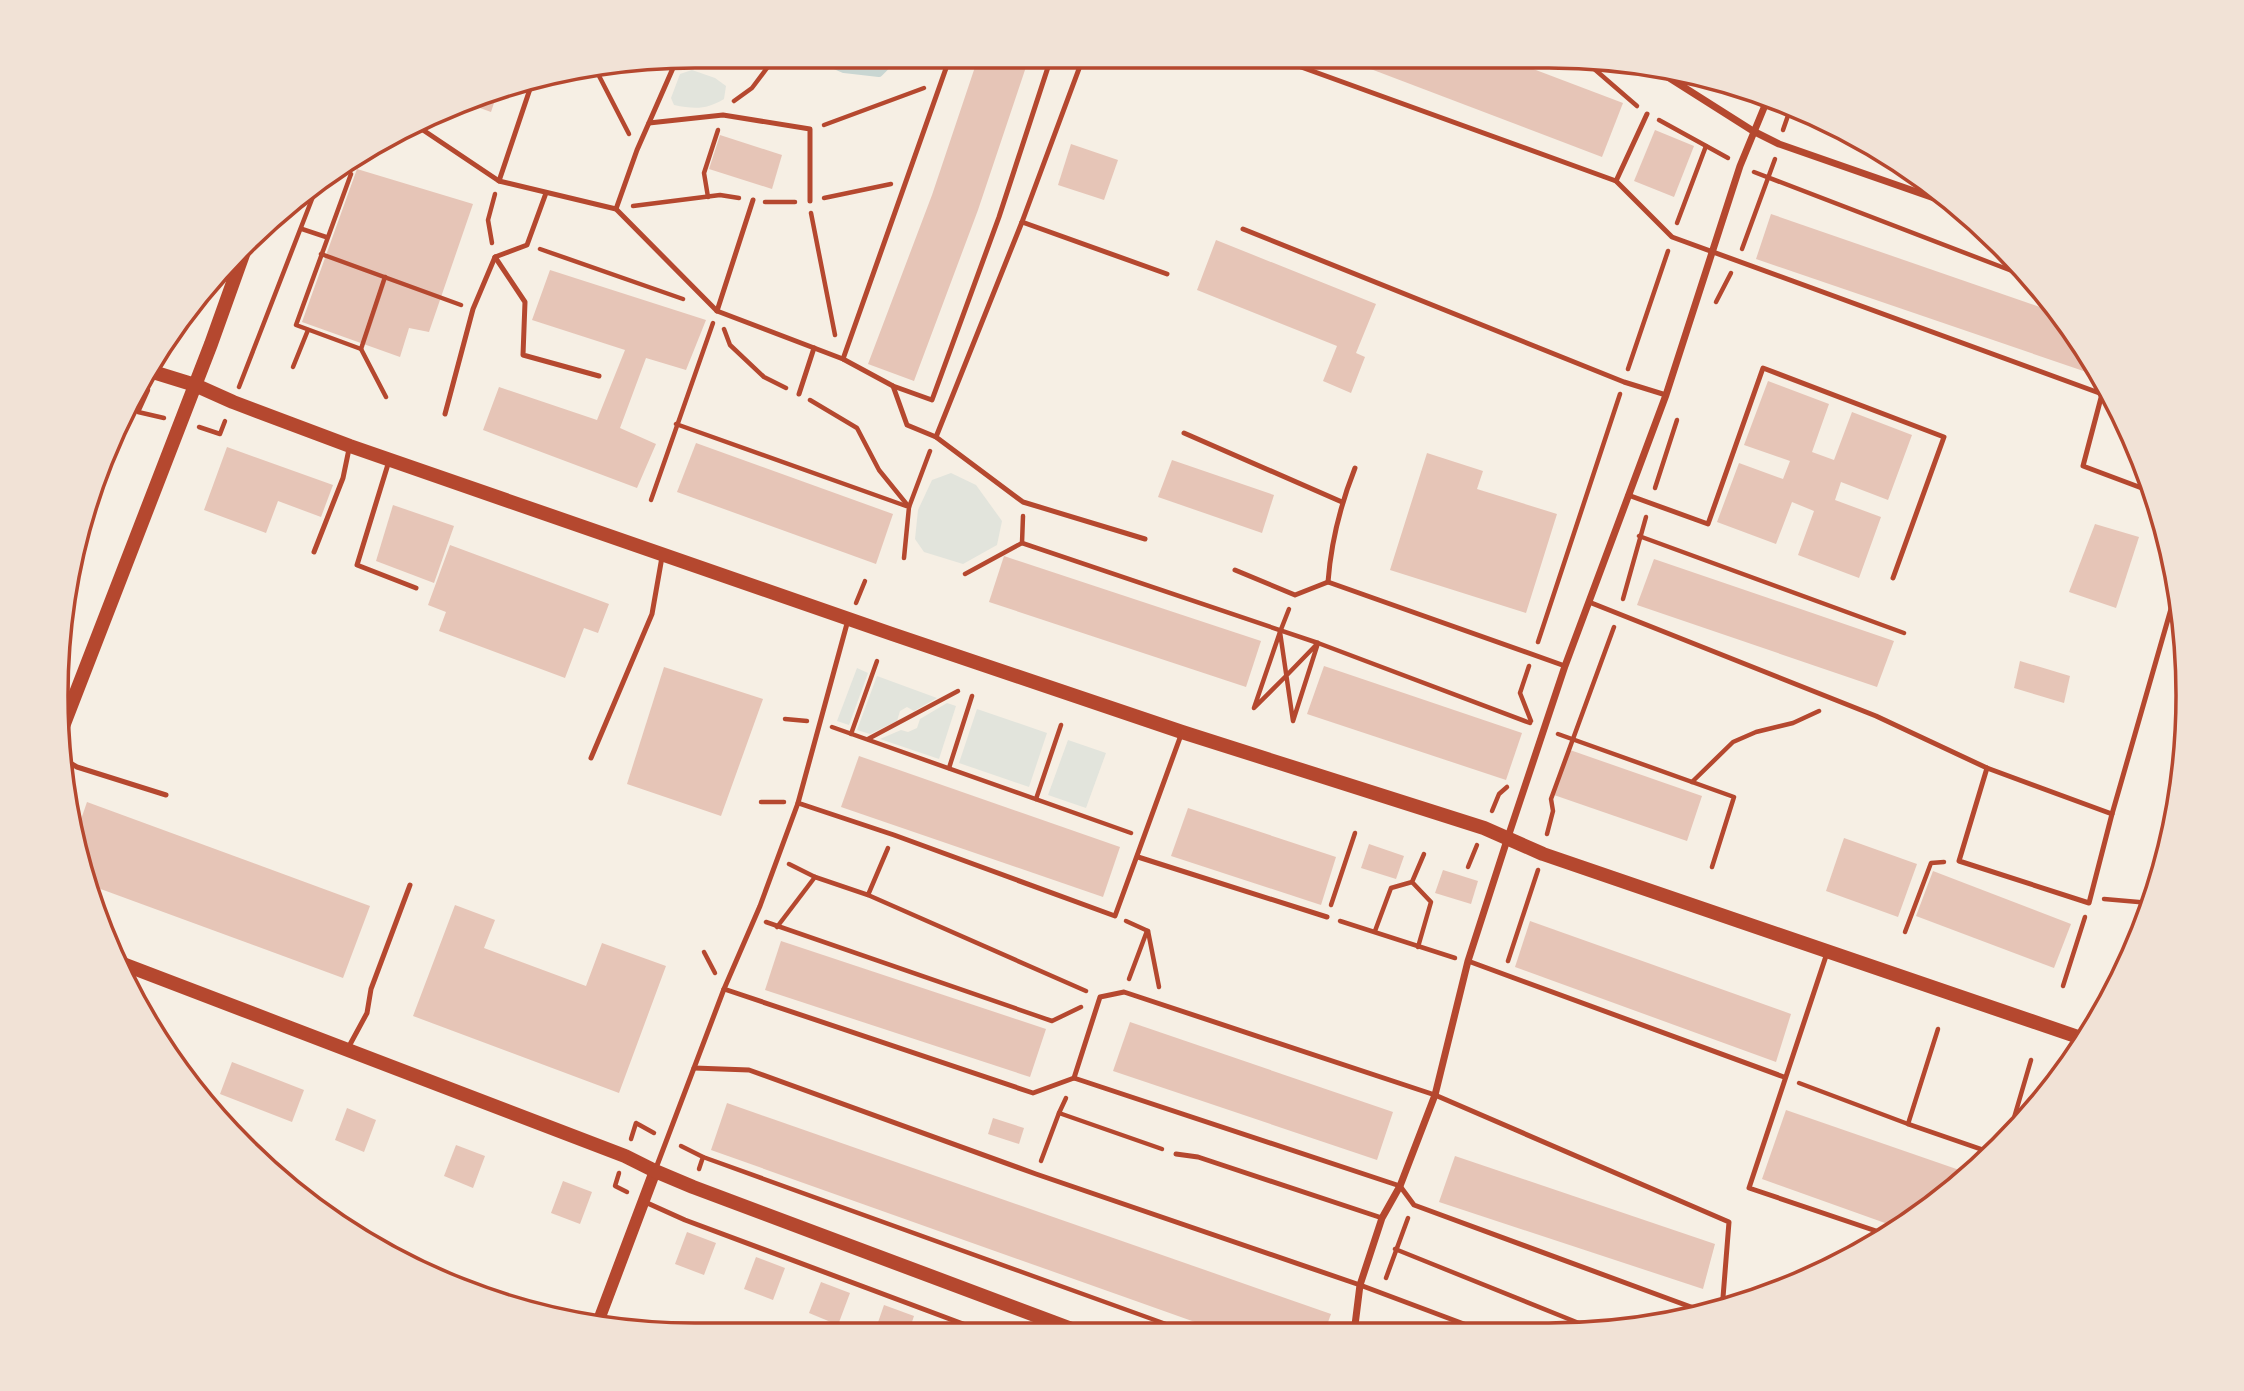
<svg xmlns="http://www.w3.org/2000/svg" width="2244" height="1391" font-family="'Playfair Display',serif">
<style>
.green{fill:#e2e4dc}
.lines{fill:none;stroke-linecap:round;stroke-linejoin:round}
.stream{stroke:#c9d6d2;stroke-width:8}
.building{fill:#e6c5b7}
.path{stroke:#b5482f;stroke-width:4.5}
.service{stroke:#b5482f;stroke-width:5}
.minor{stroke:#b5482f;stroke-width:7}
.tertiary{stroke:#b5482f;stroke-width:12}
.secondary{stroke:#b5482f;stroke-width:14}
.rim{fill:none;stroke:#b5482f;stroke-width:3.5}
</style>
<rect width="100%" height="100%" fill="#f6efe4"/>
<g class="green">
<path d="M692 70 715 78 726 86 724 99C706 110 694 109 674 105L671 98 680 74Z"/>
<polygon points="951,473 976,485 1002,521 997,545 963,564 924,552 915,539 918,510 932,480"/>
<polygon points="857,668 868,673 849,725 837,721"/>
<polygon points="877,676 937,698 914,711 907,707 900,711 897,721 870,734 857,730"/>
<polygon points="947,703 956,706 939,759 880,739 901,730 908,732 917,728 920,719"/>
<polygon points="977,709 1047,733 1029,787 959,763"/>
<polygon points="1068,740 1106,753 1086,808 1048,795"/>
</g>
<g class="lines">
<polyline class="stream" points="816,57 844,69 879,73 895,57"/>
</g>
<g class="building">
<polygon points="978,58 1029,58 978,210 914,381 868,364 932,195"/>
<polygon points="1347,60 1512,61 1623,103 1602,157"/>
<polygon points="499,88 491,112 466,103 490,90"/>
<polygon points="1795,106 1837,130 1837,131 1792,115"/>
<polygon points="1655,130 1694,146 1674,197 1634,181"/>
<polygon points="720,135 782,155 772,189 709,169"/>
<polygon points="1071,144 1118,160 1104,200 1058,185"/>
<polygon points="357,169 473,204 429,332 409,328 400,357 302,322"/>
<polygon points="1771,214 2057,313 2104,378 1756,259"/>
<polygon points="1216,240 1376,304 1356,353 1365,357 1351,393 1323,381 1337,346 1197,290"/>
<polygon points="550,270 706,320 686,370 646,358 620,428 656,444 637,488 483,430 499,387 597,420 625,350 532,320"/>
<polygon points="1768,381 1829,404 1812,452 1834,460 1852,412 1912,435 1888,500 1841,482 1835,500 1881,517 1859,578 1798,555 1814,511 1792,502 1776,544 1717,522 1739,463 1783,479 1790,461 1744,445"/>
<polygon points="696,443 893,514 876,564 677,492"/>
<polygon points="227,447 333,485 321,517 278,501 266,533 204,510"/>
<polygon points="1427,453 1483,471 1477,489 1557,514 1526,613 1390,570"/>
<polygon points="1172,460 1274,495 1262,533 1158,497"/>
<polygon points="393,505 454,526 434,583 376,561"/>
<polygon points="2095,524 2139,537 2116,608 2069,592"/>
<polygon points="450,545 609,604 598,633 584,628 565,678 439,631 446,612 428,605"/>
<polygon points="1004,556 1261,641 1246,687 989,602"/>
<polygon points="1654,559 1894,641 1877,687 1637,605"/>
<polygon points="2020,661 2070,676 2064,703 2014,688"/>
<polygon points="1324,666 1522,733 1506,780 1307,714"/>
<polygon points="664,667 763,699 721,816 627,784"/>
<polygon points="1570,750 1702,796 1687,841 1554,795"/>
<polygon points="859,756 1120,847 1103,897 841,807"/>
<polygon points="87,802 370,906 343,978 87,884 78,828"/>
<polygon points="1188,808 1336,857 1321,905 1171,856"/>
<polygon points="1844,838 1917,864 1898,917 1826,891"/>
<polygon points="1369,844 1404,856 1396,879 1361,868"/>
<polygon points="1443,870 1478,881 1471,904 1435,893"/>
<polygon points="1933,871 2071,924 2054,968 1916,916"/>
<polygon points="455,905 495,920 484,948 586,986 602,943 666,966 619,1093 413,1016"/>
<polygon points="1530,921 1791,1014 1776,1062 1515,967"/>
<polygon points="781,941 1046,1029 1030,1077 765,990"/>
<polygon points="1130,1022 1393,1112 1377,1160 1113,1071"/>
<polygon points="232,1062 304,1090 292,1122 220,1094"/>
<polygon points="727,1103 1331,1314 1324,1333 1223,1332 711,1150"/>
<polygon points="347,1108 376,1120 364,1152 335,1140"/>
<polygon points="1786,1110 1968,1173 1966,1179 1899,1228 1762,1179"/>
<polygon points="993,1118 1024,1128 1019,1144 988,1134"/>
<polygon points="456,1145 485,1156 473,1188 444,1176"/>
<polygon points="1455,1156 1715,1244 1703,1289 1439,1202"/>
<polygon points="563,1181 592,1192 580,1224 551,1213"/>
<polygon points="687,1232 716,1243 704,1275 675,1264"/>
<polygon points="756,1257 785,1268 773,1300 744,1289"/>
<polygon points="821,1282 850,1293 838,1325 809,1313"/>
<polygon points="884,1305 914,1316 909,1331 875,1331"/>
</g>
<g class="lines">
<g class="path">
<polyline points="1585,61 1637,106"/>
<polyline points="597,72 629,134"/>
<polyline points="734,101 752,88 776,56"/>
<polyline points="1659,120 1728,158"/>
<polyline points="824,125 924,88"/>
<polyline points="1783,130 1792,104"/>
<polyline points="1754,172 2033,279"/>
<polyline points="351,174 296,325 361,349 386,397"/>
<polyline points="708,197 704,173 718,130"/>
<polyline points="824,198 891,184"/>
<polyline points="765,202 795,202"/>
<polyline points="633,206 720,195 739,198"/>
<polyline points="811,213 835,335"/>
<polyline points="1677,223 1706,146"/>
<polyline points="302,229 326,237"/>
<polyline points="492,243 488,220 495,194"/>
<polyline points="540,249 683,299"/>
<polyline points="1742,249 1775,159"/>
<polyline points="321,254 461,305"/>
<polyline points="1716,302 1731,273"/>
<polyline points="724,329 730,345 764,377 786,388"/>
<polyline points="361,349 385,277"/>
<polyline points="293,367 308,330"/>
<polyline points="1628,369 1668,251"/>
<polyline points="239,387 319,181"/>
<polyline points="148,390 138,412 164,418"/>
<polyline points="810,400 857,428 879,470 909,507"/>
<polyline points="676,424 906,506"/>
<polyline points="199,427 220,434 225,421"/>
<polyline points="1655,488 1677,420"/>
<polyline points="651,500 713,323"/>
<polyline points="1639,536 1904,633"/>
<polyline points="1022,543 1023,516"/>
<polyline points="904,558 909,507 930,451"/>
<polyline points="965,574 1022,543 1318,643 1530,723"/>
<polyline points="1623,599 1646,517"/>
<polyline points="856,603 865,581"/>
<polyline points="1280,632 1289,609"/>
<polyline points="1538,642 1620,394"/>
<polyline points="1529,666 1520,693 1531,721"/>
<polyline points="1286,676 1318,643 1293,721 1280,632 1254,708 1286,676"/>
<polyline points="785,719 807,721"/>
<polyline points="832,727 1131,833"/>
<polyline points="851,734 877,661"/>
<polyline points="1558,734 1734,797 1712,867"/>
<polyline points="868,739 958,691"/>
<polyline points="2183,762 2187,737"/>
<polyline points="949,768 972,696"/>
<polyline points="1692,782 1733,742 1756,732 1793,723 1819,711"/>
<polyline points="1036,799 1061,725"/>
<polyline points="761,802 784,802"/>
<polyline points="1492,811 1499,794 1507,787"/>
<polyline points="1547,834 1553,811 1551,799 1614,627"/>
<polyline points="789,864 815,877 868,895 1086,991"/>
<polyline points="1468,867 1477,845"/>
<polyline points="868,895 888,848"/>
<polyline points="2104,899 2150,903"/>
<polyline points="1331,905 1355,833"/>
<polyline points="1126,921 1148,931"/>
<polyline points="1340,921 1455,958"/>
<polyline points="766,922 1052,1021 1081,1007"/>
<polyline points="777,927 815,877"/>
<polyline points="1148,931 1159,987"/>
<polyline points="1375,931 1391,888 1412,882"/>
<polyline points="1905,932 1931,863 1944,862"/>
<polyline points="1418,947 1431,902 1412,882 1424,854"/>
<polyline points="704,952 715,973"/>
<polyline points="1508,961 1538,870"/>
<polyline points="1129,979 1147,931"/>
<polyline points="2063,986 2085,917"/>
<polyline points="1799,1083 1908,1124 1992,1153"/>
<polyline points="1059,1113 1066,1098"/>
<polyline points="1908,1124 1938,1029"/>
<polyline points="2009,1135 2031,1060"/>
<polyline points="631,1139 636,1123 654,1133"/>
<polyline points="681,1146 703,1157 699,1169"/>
<polyline points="703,1157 1188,1332"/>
<polyline points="1041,1161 1059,1113 1162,1149"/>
<polyline points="619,1173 615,1186 627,1192"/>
<polyline points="1395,1249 1601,1332"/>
<polyline points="1386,1278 1408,1218"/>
</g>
<g class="service">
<polyline points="1279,59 1616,181 1672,237 2102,394 2083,466 2155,493"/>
<polyline points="649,123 723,115 810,129 810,201"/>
<polyline points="420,128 499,181 616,209 717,311 843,359 893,386 932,400 999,217 1051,58"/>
<polyline points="499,181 532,83"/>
<polyline points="1616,181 1647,114"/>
<polyline points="616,209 637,150 677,59"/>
<polyline points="1022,222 1167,274"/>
<polyline points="1243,229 1624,382 1666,395"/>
<polyline points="495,257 525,302 523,355 599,376"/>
<polyline points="717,311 753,200"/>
<polyline points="843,359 950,57"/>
<polyline points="893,386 907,425 936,437 1023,502 1145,539"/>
<polyline points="799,394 814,348"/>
<polyline points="445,414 473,309 495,257 527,245 546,193"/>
<polyline points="1184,433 1342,502"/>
<polyline points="936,437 1022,222 1083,58"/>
<polyline points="389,461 357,565 416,588"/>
<polyline points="1628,495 1708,524 1763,368 1944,437 1893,578"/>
<polyline points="314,552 343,478 349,449"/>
<polyline points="1235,570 1295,595 1328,582 1565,666"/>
<path d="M1328 582C1331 542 1340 506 1355 468"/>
<polyline points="1589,602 1876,716 1987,768 2112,814"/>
<polyline points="591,758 652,614 662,557"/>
<polyline points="67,761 77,767 166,795"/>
<polyline points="1987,768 1959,861 2089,903 2112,814 2177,588"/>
<polyline points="798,803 894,835 1115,916 1181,735"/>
<polyline points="1138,857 1327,917"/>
<polyline points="1827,953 1749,1188 1888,1235"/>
<polyline points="1468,961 1784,1077"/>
<polyline points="724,989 1033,1093 1074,1078 1400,1186 1414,1205 1710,1314"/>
<polyline points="347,1050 367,1013 371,989 410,885"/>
<polyline points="694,1068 749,1070 1036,1174 1360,1285 1488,1333"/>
<polyline points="1074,1078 1100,997 1124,992 1435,1095 1729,1222 1722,1310"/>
<polyline points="1176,1154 1198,1157 1382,1218"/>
<polyline points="656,1168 724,989 760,906 798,803 848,620"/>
<polyline points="645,1202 685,1220 982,1331"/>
</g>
<g class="minor">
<polyline points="1652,67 1753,131 1779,144 1957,206"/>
<polyline points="1354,1333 1360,1285 1382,1218 1400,1186 1435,1095 1468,961 1508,837 1565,666 1666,395 1740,166 1768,98"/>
</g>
<polyline class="tertiary" points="597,1325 655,1171"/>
<g class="secondary">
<polyline points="153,372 195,385 233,402 350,446 892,634 1182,732 1484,828 1543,854 2084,1039"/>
<polyline points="62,729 211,344 245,249"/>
<polyline points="123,964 625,1156 655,1171 693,1187 1077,1331"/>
</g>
</g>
<path d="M0 0H2244V1391H0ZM695 68H1549A627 627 0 0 1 2176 695V696A627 627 0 0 1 1549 1323H695A627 627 0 0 1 68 696V695A627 627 0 0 1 695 68Z" fill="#f1e2d6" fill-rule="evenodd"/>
<path class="rim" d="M695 68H1549A627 627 0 0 1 2176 695V696A627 627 0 0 1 1549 1323H695A627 627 0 0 1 68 696V695A627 627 0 0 1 695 68Z"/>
</svg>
